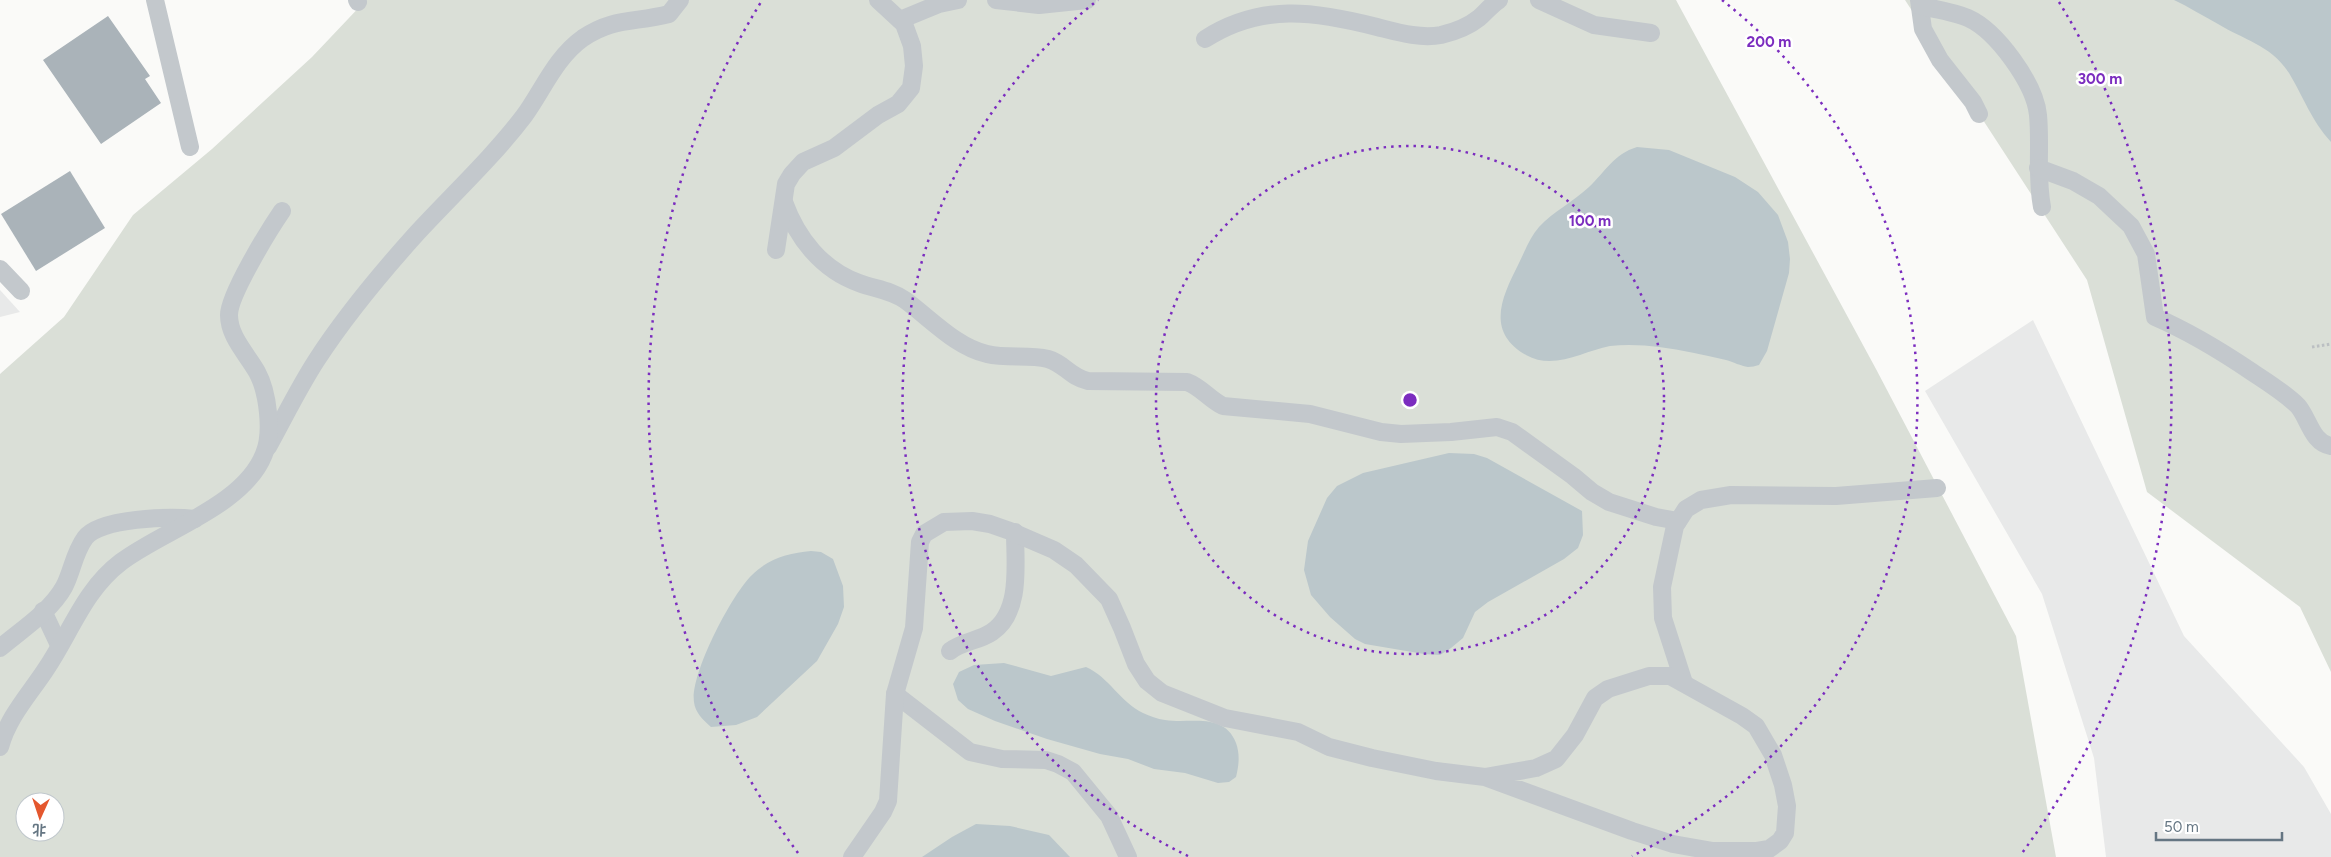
<svg xmlns="http://www.w3.org/2000/svg" width="2331" height="857" font-family="Figtree,'Noto Sans SC',sans-serif">
<style>
.built{fill:#e8e9e9}
.green{fill:#dadfd7;fill-rule:evenodd}
.water{fill:#bbc7cb}
.building{fill:#aab3b9}
.lines{fill:none;stroke-linecap:round;stroke-linejoin:round}
.path{stroke:#bbbfc2;stroke-width:3;stroke-dasharray:2.5 2.5;stroke-linecap:butt}
.minor{stroke:#c3c8cc;stroke-width:18}
.ring{fill:none;stroke:#7b2cbf;stroke-width:2.5;stroke-dasharray:2.5 5}
.centre{fill:#7b2cbf;stroke:#fff;stroke-width:2.5}
.ring-label{font-size:15px;text-anchor:middle;font-weight:bold;fill:#7b2cbf;stroke:#fff;stroke-width:5;stroke-linejoin:round;paint-order:stroke}
</style>
<rect width="100%" height="100%" fill="#fafaf8"/>
<g class="built">
<polygon points="0,290 20,312 0,317"/>
<polygon points="2033,320 2184,636 2304,767 2331,814 2331,857 2106,857 2094,758 2042,594 1925,391"/>
</g>
<g class="green">
<path d="M366 0H1676L1876 369 2016 636 2056 857H0V374L64 317 133 215 212 149 312 57ZM25 802H55V832H25Z"/>
<polygon points="1905,0 2331,0 2331,672 2300,607 2147,492 2087,280"/>
</g>
<g class="water">
<path d="M2174 0H2331V142C2311 120 2304 98 2289 73 2271 45 2244 40 2218 24 2203 16 2189 7 2174 0Z"/>
<path d="M1637 147 1669 150 1735 177 1758 192 1778 215 1788 242 1790 259 1789 273 1767 351 1759 365C1755 366 1752 367 1748 367 1741 366 1733 362 1726 360 1704 355 1682 350 1659 347 1644 345 1626 344 1610 346 1583 351 1554 371 1526 355 1485 331 1502 297 1519 263 1525 251 1530 237 1539 227 1554 211 1573 202 1589 187 1605 172 1614 154 1637 147Z"/>
<polygon points="1449,453 1474,454 1487,458 1582,511 1583,535 1578,548 1564,559 1488,602 1475,612 1463,638 1451,648 1440,655 1424,654 1365,644 1355,639 1330,617 1311,595 1304,570 1308,541 1327,498 1337,486 1363,473"/>
<path d="M811 551 821 552 833 559 843 586 844 607 838 624 817 661 757 717 736 725 711 727C703 720 695 712 694 702 690 674 732 594 752 575 769 558 789 553 811 551Z"/>
<path d="M1004 663 1051 676 1086 667C1109 677 1120 702 1143 713 1150 716 1157 719 1165 720 1190 724 1224 712 1236 743 1240 754 1239 765 1236 777L1229 782 1218 783 1185 773 1154 769 1128 759 1100 754 1047 739 995 721 968 709 958 700 953 684 959 672 974 665Z"/>
<polygon points="976,824 1010,826 1049,835 1070,857 922,857 952,837"/>
</g>
<g class="building">
<polygon points="108,16 150,76 145,79 161,103 101,144 43,60"/>
<polygon points="70,171 105,228 36,271 1,214"/>
</g>
<g class="lines">
<polyline class="path" points="2312,347 2331,344"/>
<g class="minor">
<polyline points="155,0 190,147"/>
<polyline points="357,0 358,2"/>
<polyline points="996,0 1039,5 1087,0"/>
<polyline points="1539,0 1594,25 1651,33"/>
<polyline points="1919,0 1923,29 1940,60 1973,102 1979,114"/>
<path d="M1920 6C1936 9 1954 12 1968 18 1997 31 2035 84 2038 115 2041 146 2036 176 2042 207"/>
<polyline points="900,20 939,4 958,0"/>
<path d="M1205 39C1261 3 1315 11 1377 27 1397 32 1420 39 1441 35 1454 32 1469 26 1479 18 1486 12 1491 5 1499 0"/>
<path d="M2038 168 2073 181 2099 196 2131 226 2146 254 2155 317C2190 332 2221 351 2252 372 2267 382 2285 393 2298 406 2309 419 2312 443 2331 446"/>
<path d="M784 202C797 238 822 270 859 283 875 289 891 290 905 300 931 319 956 347 987 354 1007 359 1029 354 1048 359 1065 364 1070 377 1088 381L1187 382C1201 387 1209 399 1223 406L1310 414 1381 432 1401 434 1451 432 1497 427 1512 432 1573 476 1592 492 1609 502 1656 517 1678 521"/>
<polyline points="776,250 786,184 792,174 803,162 834,148 878,115 898,104 911,88 914,66 912,46 904,24 878,0"/>
<polyline points="0,269 21,291"/>
<path d="M268 447C284 418 298 389 316 361 345 316 381 273 417 233 452 195 492 158 524 116 543 90 555 58 583 38 614 17 635 23 669 14L680 0"/>
<polyline points="43,611 59,645"/>
<path d="M0 648C21 630 50 612 64 587 72 572 74 553 85 538 99 518 171 516 195 519"/>
<path d="M950 651C963 641 979 641 992 632 1022 612 1015 563 1015 532"/>
<polyline points="1684,683 1663,618 1662,587 1675,526 1686,509 1701,500 1731,495 1836,496 1937,488"/>
<polyline points="895,694 970,752 1002,759 1046,760 1058,764 1073,772 1109,816 1128,857"/>
<path d="M0 747C8 717 29 695 46 669 71 632 84 590 121 562 163 530 244 506 264 454 273 433 268 392 257 372 247 354 229 337 229 315 229 295 269 230 282 211"/>
<polyline points="852,857 883,812 888,801 895,694 914,628 920,542 924,534 944,522 972,521 990,524 1010,531 1054,550 1076,565 1109,599 1122,628 1136,664 1147,681 1162,693 1225,718 1298,732 1329,747 1372,758 1436,771 1485,777 1632,831 1673,844 1713,851 1757,851 1769,849 1780,841 1785,833 1787,806 1783,785 1773,755 1756,726 1742,716 1670,676 1649,676 1608,689 1595,698 1575,735 1556,759 1536,768 1485,777"/>
</g>
</g>
<g class="ring">
<circle cx="1410" cy="400" r="254"/>
<path d="M1188 856A507 507 0 0 1 1098 0M1722 0A507 507 0 0 1 1632 856"/>
<path d="M798 853A761 761 0 0 1 761 2M2059 2A761 761 0 0 1 2022 853"/>
</g>
<circle cx="1410" cy="400" r="8" class="centre"/>
<g class="ring-label">
<text x="1769" y="47">200 m</text>
<text x="2100" y="84">300 m</text>
<text x="1590" y="226">100 m</text>
</g>
<g transform="translate(40 817) rotate(183)"><circle r="24" fill="#ffffff" stroke="#c1c8cd"/>
<path d="M0-4L9 19L0 12L-9 19Z" fill="#e4572e"/>
<text y="-8" font-size="14" font-weight="bold" text-anchor="middle" fill="#657683">北</text>
</g>
<path d="M2156 832v8h126v-8" fill="none" stroke="#657683" stroke-width="2.5"/>
<text x="2164" y="832" font-size="15" fill="#657683" stroke="#ffffff" stroke-width="4" paint-order="stroke">50 m</text>
</svg>
